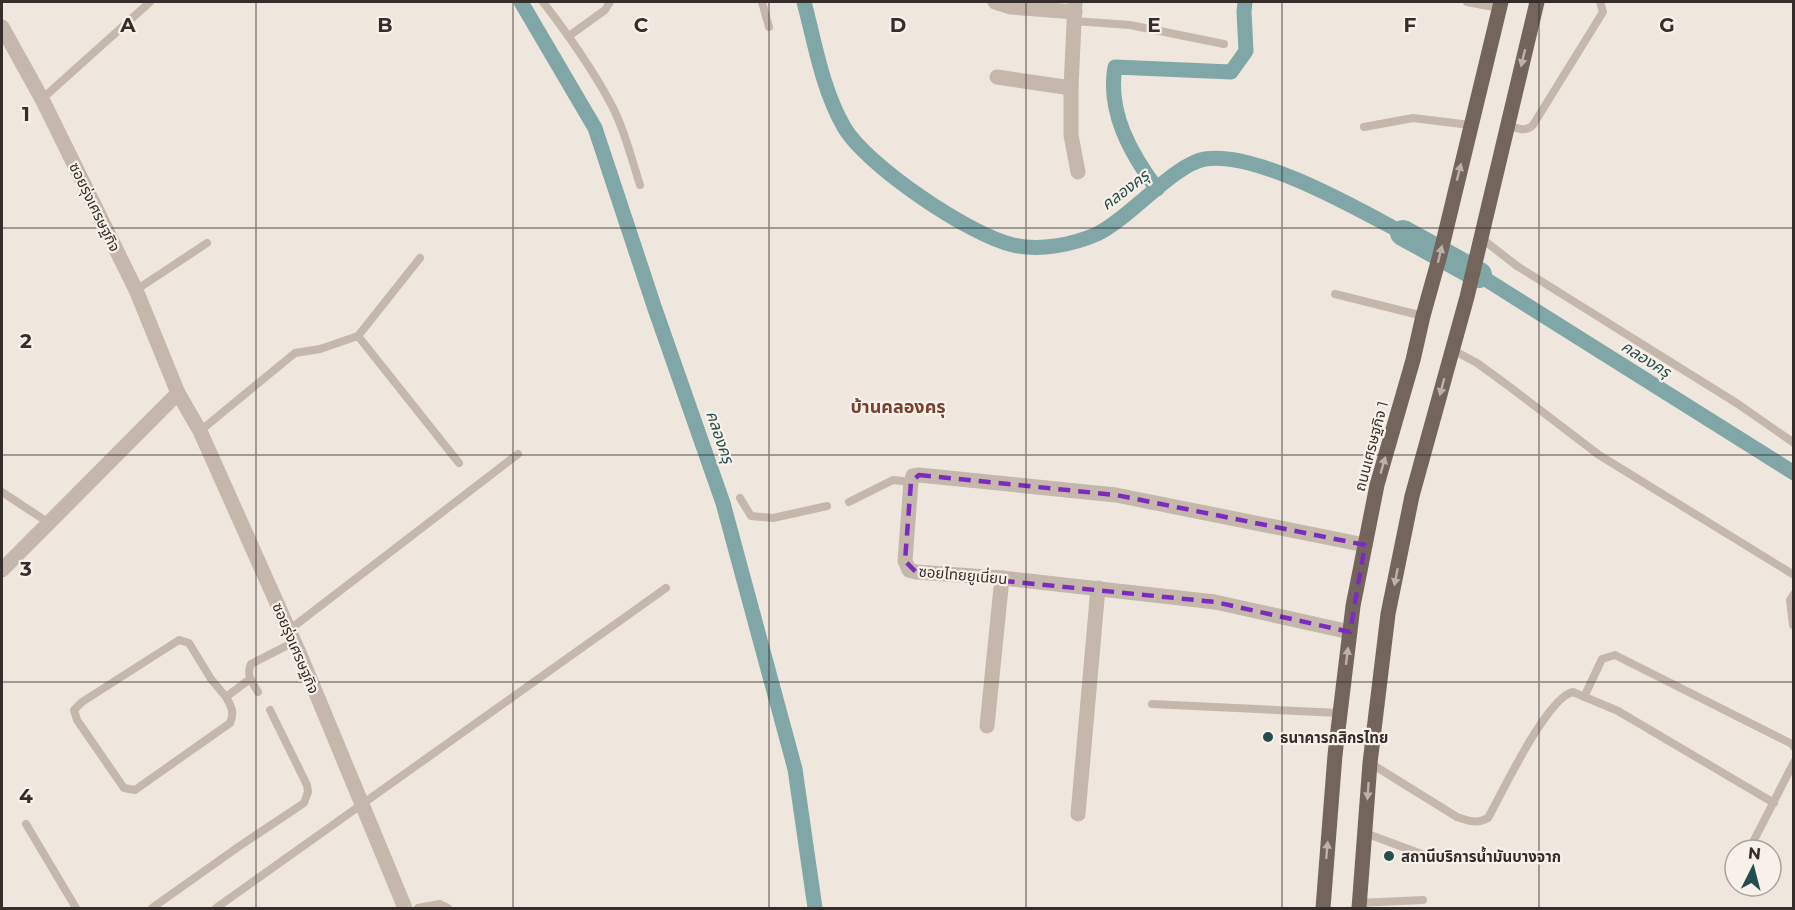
<svg xmlns="http://www.w3.org/2000/svg" width="1795" height="910" font-family="Montserrat,'Noto Sans Thai',sans-serif">
<style>
.lines{fill:none;stroke-linecap:round;stroke-linejoin:round}
.canal{stroke:#80a6a8;stroke-width:15}
.river{stroke:#80a6a8;stroke-width:26}
.service{stroke:#c5b7ab;stroke-width:8}
.minor{stroke:#c5b7ab;stroke-width:15}
.primary{stroke:#74655c;stroke-width:15}
.oneway{fill:#bcb2aa}
.marked{fill:none;stroke:#7b2cbf;stroke-width:4.5;stroke-dasharray:12 8;stroke-linejoin:round}
.grid{fill:none;stroke:#342d29;stroke-width:1.5;stroke-opacity:0.55}
.poi-dot{fill:#244d50;stroke:#f7f1e9;stroke-width:2}
.labels{text-anchor:middle;dominant-baseline:central;stroke-width:4.5;stroke-linejoin:round;paint-order:stroke}
.street-label{font-size:15px;fill:#342d29;stroke:#f7f1e9}
.poi-label{font-size:15px;font-weight:bold;fill:#342d29;stroke:#f7f1e9;text-anchor:start}
.water-label{font-size:16px;font-style:italic;fill:#244d50;stroke:#f7f1e9}
.quarter-label{font-size:18px;font-weight:bold;fill:#79402d;stroke:#f7f1e9}
.grid-label{font-size:20px;text-anchor:middle;font-weight:bold;fill:#342d29;stroke:#f7f1e9;stroke-width:4.5;stroke-linejoin:round;paint-order:stroke}
</style>
<rect width="100%" height="100%" fill="#efe7de"/>
<g class="lines">
<g class="canal">
<polyline points="521,2 595,128 655,309 723,503 795,769 815,908"/>
<path d="M804 2C815 43 822 89 844 127 866 165 969 235 1013 245 1040 251 1072 245 1097 234 1129 219 1174 164 1205 159 1257 151 1356 208 1403 233"/>
<path d="M1157 189C1131 154 1107 112 1115 67L1231 72 1246 51 1244 12 1245 2"/>
<polyline points="1479,275 1794,473"/>
</g>
<polyline class="river" points="1403,233 1479,275"/>
<g class="service">
<path d="M543 2C567 33 591 67 610 102 624 128 631 157 640 185"/>
<polyline points="762,2 769,27"/>
<polyline points="1467,2 1499,8"/>
<polyline points="1074,21 1130,25 1224,44"/>
<polyline points="569,36 605,10 610,2"/>
<polyline points="42,99 150,2"/>
<path d="M1507 125C1517 128 1525 133 1533 125L1603 12 1600 2"/>
<polyline points="1364,127 1413,118 1470,125"/>
<polyline points="1481,238 1517,266 1738,404 1794,443"/>
<polyline points="136,290 207,243"/>
<polyline points="1335,294 1423,316"/>
<polyline points="358,336 459,463"/>
<polyline points="1453,350 1477,363 1510,387 1599,455 1794,575"/>
<polyline points="200,431 295,353 320,349 358,336 420,258"/>
<polyline points="2,492 49,523"/>
<polyline points="740,498 751,516 773,518 827,506"/>
<polyline points="849,502 893,480 911,482"/>
<polyline points="1793,625 1790,600 1794,594"/>
<polyline points="289,630 518,454"/>
<path d="M258 692C252 682 246 675 251 664L294 642"/>
<path d="M226 697 211 679 189 643 179 640 82 702 74 710 77 720 124 788 135 790 230 723C235 712 231 706 226 697L250 679"/>
<polyline points="1584,697 1602,659 1615,655 1792,744 1794,747"/>
<polyline points="1152,704 1340,713"/>
<path d="M1370 763 1457 817C1468 821 1477 824 1488 818 1502 793 1547 697 1573 692L1618 711 1774 803"/>
<polyline points="26,824 76,908"/>
<polyline points="1365,833 1427,856"/>
<polyline points="1749,850 1794,762"/>
<polyline points="1359,903 1423,900"/>
<polyline points="152,908 241,845 304,803 308,792 307,785 270,710"/>
<polyline points="216,908 666,588"/>
<polyline points="418,908 440,904 448,908"/>
</g>
<g class="minor">
<polyline points="995,2 1011,7 1075,12"/>
<polyline points="1075,2 1071,88 1071,135 1078,172"/>
<polyline points="2,27 42,99 136,290 178,393 200,431 301,657 405,908"/>
<polyline points="997,77 1071,88"/>
<polyline points="2,570 178,393"/>
<polyline points="1350,632 1215,602 1002,578 916,572 909,570 905,561 911,482 913,476 919,475 1116,495 1365,545"/>
<polyline points="987,726 1002,578"/>
<polyline points="1078,814 1098,588"/>
</g>
<g class="primary">
<polyline points="1323,908 1335,755 1353,606 1377,485 1413,360 1423,316 1440,255 1501,2"/>
<polyline points="1359,908 1370,763 1388,614 1412,496 1467,297 1537,2"/>
</g>
</g>
<defs><path id="oneway-solid" d="M-6-.8H1V-3.2L6.5 0L1 3.2V.8H-6Z" transform="scale(1.5)"/></defs>
<g class="oneway">
<use href="#oneway-solid" transform="translate(1523 58) rotate(104)"/>
<use href="#oneway-solid" transform="translate(1459 172) rotate(-76)"/>
<use href="#oneway-solid" transform="translate(1440 254) rotate(-76)"/>
<use href="#oneway-solid" transform="translate(1442 387) rotate(105)"/>
<use href="#oneway-solid" transform="translate(1383 465) rotate(-74)"/>
<use href="#oneway-solid" transform="translate(1396 577) rotate(101)"/>
<use href="#oneway-solid" transform="translate(1347 656) rotate(-83)"/>
<use href="#oneway-solid" transform="translate(1368 791) rotate(94)"/>
<use href="#oneway-solid" transform="translate(1327 850) rotate(-85)"/>
</g>
<path class="marked" d="M919 475 1116 495 1365 545 1350 632 1215 602 916 572 905 561 911 482Z"/>
<path class="grid" d="M256 2V908M513 2V908M769 2V908M1026 2V908M1282 2V908M1539 2V908M2 228H1794M2 455H1794M2 682H1794"/>
<g class="poi-dot">
<circle cx="1268" cy="737" r="6"/>
<circle cx="1389" cy="856" r="6"/>
</g>
<g class="labels">
<g class="street-label">
<text transform="translate(95 207) rotate(64)">ซอยรุ่งเศรษฐกิจ</text>
<text transform="translate(1371 446) rotate(-75)">ถนนเศรษฐกิจ 1</text>
<text transform="translate(963 575) rotate(5)">ซอยไทยยูเนี่ยน</text>
<text transform="translate(296 648) rotate(67)">ซอยรุ่งเศรษฐกิจ</text>
</g>
<g class="poi-label">
<text x="1280" y="737">ธนาคารกสิกรไทย</text>
<text x="1401" y="856">สถานีบริการน้ำมันบางจาก</text>
</g>
<g class="water-label">
<text transform="translate(1125 190) rotate(-37)">คลองครุ</text>
<text transform="translate(1646 359) rotate(32)">คลองครุ</text>
<text transform="translate(720 437) rotate(71)">คลองครุ</text>
</g>
<g class="quarter-label">
<text x="898" y="407">บ้านคลองครุ</text>
</g>
</g>
<g class="grid-label">
<text x="128" y="32">A</text>
<text x="385" y="32">B</text>
<text x="641" y="32">C</text>
<text x="898" y="32">D</text>
<text x="1154" y="32">E</text>
<text x="1410" y="32">F</text>
<text x="1667" y="32">G</text>
<text x="26" y="121">1</text>
<text x="26" y="348">2</text>
<text x="26" y="576">3</text>
<text x="26" y="803">4</text>
</g>
<rect width="1795" height="910" fill="none" stroke="#342d29" stroke-width="6"/>
<g transform="translate(1753 868) rotate(6)"><circle r="28" fill="#f7f1e9" stroke="#a9a39c" stroke-width="1.5"/>
<path d="M0-4.5L10 22L0 15L-10 22Z" fill="#244d50"/>
<text y="-9" font-size="16" font-weight="bold" text-anchor="middle" fill="#342d29">N</text>
</g>
</svg>
